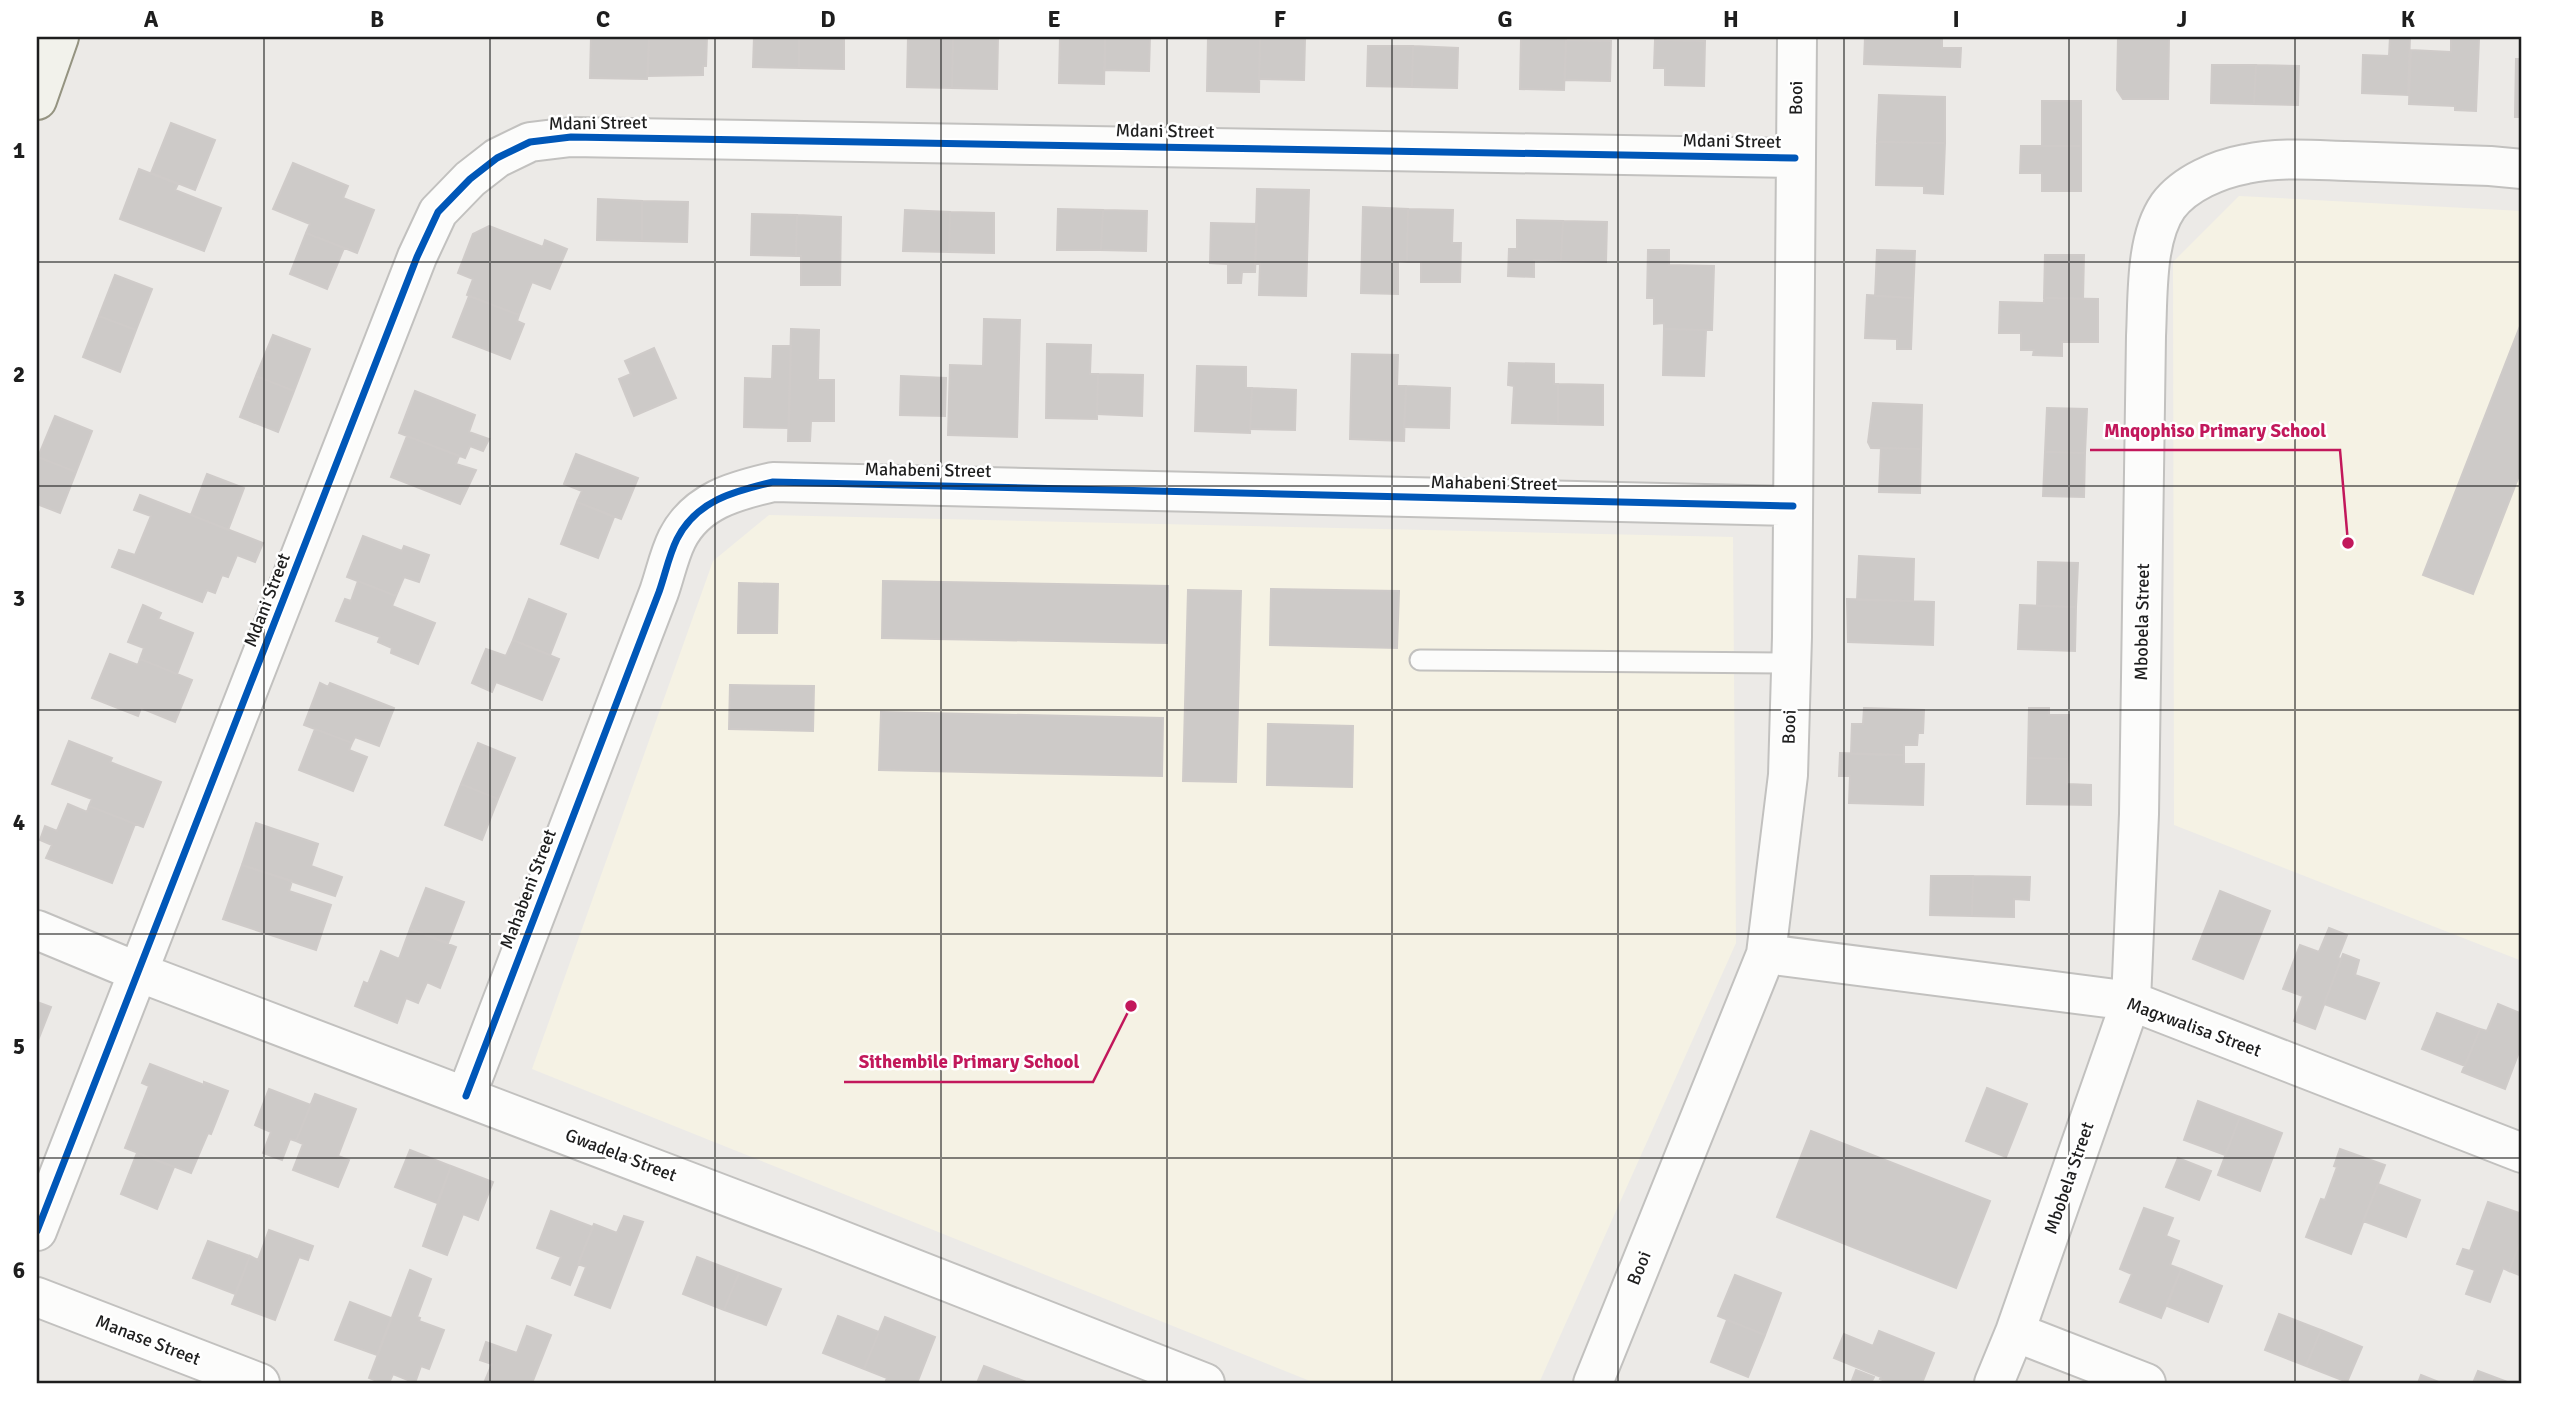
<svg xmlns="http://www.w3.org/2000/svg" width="2559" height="1420" viewBox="0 0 2559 1420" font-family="Signika,sans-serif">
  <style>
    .education { fill: #f5f2e4 }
    .building { fill: #cdcac8; stroke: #cfcbc9; stroke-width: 2 }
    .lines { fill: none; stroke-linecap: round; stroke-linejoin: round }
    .lane-casing { stroke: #c2c1bf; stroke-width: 23 }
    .street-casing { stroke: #c2c1bf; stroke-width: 42 }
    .secondary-casing { stroke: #959481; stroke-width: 42 }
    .lane { stroke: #fcfcfb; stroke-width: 19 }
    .street { stroke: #fcfcfb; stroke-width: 38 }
    .secondary { stroke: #f2f2eb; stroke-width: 38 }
    .cycleway-casing { stroke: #fff; stroke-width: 11 }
    .cycleway { stroke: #0057b8; stroke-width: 7 }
    .grid { fill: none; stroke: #1e1e1e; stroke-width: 2; stroke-opacity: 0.55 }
    .labels { text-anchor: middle; stroke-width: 5; stroke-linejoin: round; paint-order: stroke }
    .street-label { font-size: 18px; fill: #1e1e1e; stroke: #fff }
    .leader { fill: none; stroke: #c2185b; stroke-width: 2.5 }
    .callout-dot { fill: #c2185b; stroke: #fff; stroke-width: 2.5 }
    .callout-label { font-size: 19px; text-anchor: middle; font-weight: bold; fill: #c2185b; stroke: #fff; stroke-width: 5; stroke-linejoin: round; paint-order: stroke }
    .neatline { fill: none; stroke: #1e1e1e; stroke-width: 2.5 }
    .grid-label { font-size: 23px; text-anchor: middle; font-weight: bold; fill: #1e1e1e }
  </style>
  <rect width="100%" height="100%" fill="#eceae7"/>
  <path class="education" d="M2239 196 2522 211V961L2174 825 2173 262Z
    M769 515 1733 537 1736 943 1539 1383H1315L532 1069 713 561Z"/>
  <path class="building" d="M591 37H649L647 79 590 78Z
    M649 37H707L706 66H703V75L648 76Z
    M754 37H799V68L753 67Z
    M799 37H844V69L799 68Z
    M908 37 953 38 952 88 907 87Z
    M961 37H998L997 89 952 88 953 38Z
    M1060 37H1105L1104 84 1059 83Z
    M1105 37H1150L1149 71 1105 70Z
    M1208 37 1260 38 1259 92 1207 91Z
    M1527 37H1566L1564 90 1520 89 1521 39Z
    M1865 37H1942V48H1961L1960 67 1864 64Z
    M2118 37H2169L2168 99H2123L2117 90Z
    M2390 37H2410L2408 95 2362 93 2363 55 2389 56Z
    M2451 37 2479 39 2476 111 2455 110V106L2409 104 2411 50 2451 52Z
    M1260 38 1305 39 1304 80 1259 79Z
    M1566 40 1611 41 1610 81 1565 80Z
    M1655 40 1705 41 1704 86 1665 85V68H1654Z
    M1368 46H1413L1412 87 1367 86Z
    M1413 46 1458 48 1457 88 1412 87Z
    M2516 59H2522V117H2515Z
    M2212 65H2256L2254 104 2211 103Z
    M2256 65 2299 66 2298 105 2254 104Z
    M1879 95 1945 97V143L1877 142Z
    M2042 101H2081V146H2042Z
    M171 123 215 140 195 190 151 173Z
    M1877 142 1945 143 1943 194 1924 193V186L1876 185Z
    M2021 146H2081V191H2042V173H2020Z
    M293 163 348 186 343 198 374 210 357 253 306 233 310 224 273 209Z
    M139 169 178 184 175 190 221 208 204 251 120 219Z
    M1257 189 1309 190 1306 296 1259 295 1260 264H1255Z
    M598 199 642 201V241L597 240Z
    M642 201 688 202 687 242 642 241Z
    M1363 207 1408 209 1407 262 1398 261V294L1361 293Z
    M1058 209 1103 210 1101 250H1057Z
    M1408 209 1453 210 1452 243H1461L1460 282H1421V262H1407Z
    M905 210 950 212 949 252 903 251Z
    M1103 210 1147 211 1146 251 1101 250Z
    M950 212 994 213V253L949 252Z
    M752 214 797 215 796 256 751 255Z
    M797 215 841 217 840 285H801V256H796Z
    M1517 220 1563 221 1561 261 1534 260V277L1508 276 1509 249H1517Z
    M1563 221 1607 222 1606 262 1561 261Z
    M1211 223 1257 224 1255 272H1242L1241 283H1228V264L1210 263Z
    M489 226 543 247 545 240 567 249 550 289 532 282 519 315 467 295 473 279 458 273 473 234Z
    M306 233 344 248 327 289 290 274Z
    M1648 250H1669V265L1714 266 1712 330 1664 329V323L1654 324V298H1647Z
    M1877 250 1915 251 1913 298 1875 296Z
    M2045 255H2084L2083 299 2044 298Z
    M115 275 152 289 136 330 99 316Z
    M1867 295 1913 298 1911 349H1897V339L1865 338Z
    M469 296 519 315 517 321 524 324 510 359 453 337Z
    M2044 298 2098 299V342H2062V356L2033 355 2034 350H2021V333H1999L2000 302 2044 303Z
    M99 316 136 330 120 372 83 357Z
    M984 319 1020 320 1017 437 948 435 950 365 983 366Z
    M2522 321V468L2473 594 2423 575Z
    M791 329 819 330 818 380H834V421H811L810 441H788Z
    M1664 329 1706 330 1704 376 1663 375Z
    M273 335 310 349 294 391 256 376Z
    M1047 344 1091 345 1090 374H1098L1097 419 1046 418Z
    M773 346H791L789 428 744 427 745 378 772 379Z
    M654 348 676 398 634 416 619 379 631 374 625 361Z
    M1352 354 1398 355 1397 386H1406L1404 441 1350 439Z
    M1509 363 1554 364V384H1558V424L1512 423 1514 386 1508 385Z
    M1197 366 1246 367V388H1252L1250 433 1195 431Z
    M1098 374 1143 375 1142 416 1097 414Z
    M256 376 294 391 278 432 240 417Z
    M901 376 946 378 945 416 900 415Z
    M1558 384 1603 385V425L1558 424Z
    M1406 386 1450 388 1449 428 1404 427Z
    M1252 388 1296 390 1295 430 1250 429Z
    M415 391 475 415 469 432 489 439 483 451 470 446 465 458 399 433Z
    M1873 403 1922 405 1921 449 1871 448 1868 442Z
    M2047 408 2087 409 2085 453 2045 452Z
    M55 416 92 431 76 472 38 457Z
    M407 436 459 456 456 464 476 470 460 504 391 477Z
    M1881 448 1921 449 1920 493 1879 492Z
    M2045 452 2085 453 2084 497 2043 496Z
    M576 454 638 478 621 519 577 502 582 491 564 484Z
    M38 457 76 472 60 513 37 504Z
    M207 474 244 488 228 530 191 515Z
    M140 495 263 543 255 562 237 555 228 577 222 575 215 593 207 590 202 602 112 567 119 550 135 555 151 516 134 510Z
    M577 502 614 517 598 558 561 544Z
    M363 536 402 551 404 546 429 555 419 582 404 577 396 596 347 577Z
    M1859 556 1914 559 1913 601 1857 600Z
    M2038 562 2078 563 2076 607 2037 606Z
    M358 581 396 596 392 606 435 623 418 664 391 653 392 648 378 642 380 637 336 621 345 599 351 601Z
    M883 581 1168 586 1167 643 882 638Z
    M739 583 778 584 777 633H738Z
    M1271 589 1399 591 1397 648 1270 645Z
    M1188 590 1241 591 1236 782 1183 781Z
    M529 599 566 614 550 655 513 640Z
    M1847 599 1934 602 1933 645 1848 642Z
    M143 605 161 613 158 619 193 633 177 674 140 659 144 648 128 642Z
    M2020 605 2076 607 2075 651 2018 649Z
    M513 640 559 659 542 700 496 682 492 692 472 683 486 649 506 656Z
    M110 654 138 665 140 659 192 680 175 722 141 708 138 716 92 698Z
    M320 683 328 687 330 683 394 708 379 746 355 737 352 743 304 725Z
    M730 685 814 686 813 731 729 729Z
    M1864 708 1924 710 1923 733H1918L1917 745H1904V755L1851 754 1852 724H1863Z
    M2029 708H2049V715H2069L2068 759 2028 758Z
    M881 712 1163 718 1162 776 879 770Z
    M1268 724 1353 726 1352 787 1267 785Z
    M315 729 352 743 349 750 367 757 353 791 299 770Z
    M69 741 112 758 110 762 161 782 143 827 89 806 92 799 52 784Z
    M478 743 515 758 498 799 461 784Z
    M1840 753 1904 755V764H1924L1923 805 1849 803 1850 776H1839Z
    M2028 758 2068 759 2067 784 2091 785V805L2027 804Z
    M461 784 498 799 482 840 445 825Z
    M68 804 87 812 89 806 135 824 112 883 46 858 52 845 40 840 45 826 57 831Z
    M256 823 318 844 311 866 342 877 335 896 242 865Z
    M242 865 292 881 289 891 331 905 316 950 223 919Z
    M1931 876H1973L1972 916 1930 915Z
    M1973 876 2030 877 2029 900 2014 899V917L1972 916Z
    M426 888 464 902 448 943 410 929Z
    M2220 891 2270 911 2243 979 2193 959Z
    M2329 928 2347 935 2338 958 2341 959 2315 1029 2294 1021 2303 996 2283 989 2300 945 2319 952Z
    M410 929 456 947 440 988 427 982 418 1003 406 998 397 1023 355 1006 364 982 368 984 381 951 399 959Z
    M2343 954 2359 960 2355 975 2379 983 2365 1019 2324 1004Z
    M37 1002 51 1007 37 1043Z
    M2498 1004 2522 1014V1044L2505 1089 2462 1072 2480 1029 2487 1031Z
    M2437 1013 2480 1029 2465 1066 2422 1049Z
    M150 1064 204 1085V1082L228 1091 211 1134 208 1133 191 1173 125 1148 149 1086 142 1083Z
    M1987 1088 2027 1104 2006 1157 1966 1141Z
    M269 1089 311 1105 296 1141 290 1139 282 1160 263 1153 271 1132 255 1125Z
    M315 1094 356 1109 338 1156 349 1160 338 1187 293 1170 303 1144 296 1141Z
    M2198 1101 2240 1117 2225 1155 2184 1140Z
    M2240 1117 2282 1133 2260 1191 2218 1175Z
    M1811 1131 1990 1201 1956 1288 1777 1217Z
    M2340 1149 2385 1165 2351 1254 2306 1237 2321 1199 2325 1200 2337 1167 2334 1166Z
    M410 1150 451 1166 437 1203 395 1187Z
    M137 1153 174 1167 157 1209 121 1194Z
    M2178 1158 2211 1171 2199 1200 2166 1187Z
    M451 1166 493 1182 478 1220 463 1214 447 1255 423 1246Z
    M2378 1184 2420 1200 2406 1237 2363 1221Z
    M2488 1202 2522 1214V1237L2509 1271 2503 1268 2490 1302 2466 1294 2475 1270 2457 1264 2463 1249 2470 1251Z
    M2144 1208 2173 1218 2166 1236 2179 1241 2170 1265 2181 1269 2161 1318 2120 1302 2132 1274 2120 1269Z
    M551 1211 593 1227 570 1285 552 1278 561 1257 537 1248Z
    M624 1216 643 1222 610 1308 575 1295 586 1267 578 1264 594 1224 617 1233Z
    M269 1230 313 1246 308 1260 299 1257 275 1320 232 1304 250 1256 258 1260Z
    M2522 1237V1276L2509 1271Z
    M208 1241 250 1256 235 1294 193 1278Z
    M697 1257 739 1273 724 1310 683 1294Z
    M2181 1269 2222 1286 2208 1322 2167 1306Z
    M410 1270 431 1279 417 1317 420 1318 419 1321 444 1330 429 1369 421 1366 415 1383 393 1374 389 1383H382L369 1378Z
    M739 1273 781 1289 766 1325 724 1310Z
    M1735 1275 1781 1293 1765 1335 1718 1316Z
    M350 1302 391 1318 377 1355 335 1340Z
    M2279 1314 2321 1330 2306 1366 2265 1350Z
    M838 1316 879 1332 864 1369 823 1353Z
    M885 1317 935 1337 917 1383H885L887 1378 864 1369Z
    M1727 1320 1765 1335 1748 1377 1711 1362Z
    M527 1326 551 1335 532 1383H484L492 1364 480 1360 486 1342 517 1353Z
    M2321 1330 2362 1347 2347 1382 2306 1366Z
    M1879 1331 1934 1353 1922 1383H1890L1880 1379 1881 1377 1834 1358 1844 1334 1873 1346Z
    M984 1366 1026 1382 1025 1383H977Z
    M1856 1370 1874 1377 1871 1383H1851Z
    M2478 1371 2510 1383H2473Z
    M2421 1375 2441 1383H2418Z"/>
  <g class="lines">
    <g class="lane-casing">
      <path id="lane" d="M1420 660 1791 663"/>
    </g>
    <g class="street-casing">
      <path id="street" d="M37 930 138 972 818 1231 1205 1383
        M1766 954 2131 1001 2522 1153
        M466 1096 659 592C665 575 669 555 677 539 696 501 734 491 773 482L1793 506
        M37 1231 417 257 438 212 470 179 497 158 530 142 571 137 1795 158
        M37 1297 260 1383
        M2015 1332 2146 1383
        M1593 1383 1766 954 1788 775 1792 637 1797 37
        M1994 1383 2015 1332 2131 1001 2139 814 2146 336C2148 297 2145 239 2168 206 2185 183 2219 169 2246 164 2279 157 2313 160 2347 161 2394 163 2442 164 2490 166L2522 169"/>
    </g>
    <g class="secondary-casing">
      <path id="secondary" d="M37 100 59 37"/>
    </g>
    <use href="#lane" class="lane"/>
    <use href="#street" class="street"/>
    <use href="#secondary" class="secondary"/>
    <g class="cycleway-casing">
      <path id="cycleway" d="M466 1096 659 592C665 575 669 555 677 539 696 501 734 491 773 482L1793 506
        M37 1231 417 257 438 212 470 179 497 158 530 142 571 137 1795 158"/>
    </g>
    <use href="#cycleway" class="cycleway"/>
  </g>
  <path class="grid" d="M264 37V1383M490 37V1383M715 37V1383M941 37V1383M1167 37V1383M1392 37V1383M1618 37V1383M1844 37V1383M2069 37V1383M2295 37V1383M37 262H2522M37 486H2522M37 710H2522M37 934H2522M37 1158H2522"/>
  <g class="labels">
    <g class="street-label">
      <text transform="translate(1796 98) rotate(-89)" y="6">Booi</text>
      <text transform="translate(598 123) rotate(-1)" y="6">Mdani Street</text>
      <text transform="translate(1165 131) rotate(1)" y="6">Mdani Street</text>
      <text transform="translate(1732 141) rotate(1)" y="6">Mdani Street</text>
      <text transform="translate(928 470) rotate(1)" y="6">Mahabeni Street</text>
      <text transform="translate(1494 483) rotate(1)" y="6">Mahabeni Street</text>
      <text transform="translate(267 600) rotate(-69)" y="6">Mdani Street</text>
      <text transform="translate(2142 622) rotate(-89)" y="6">Mbobela Street</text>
      <text transform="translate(1789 727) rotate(-88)" y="6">Booi</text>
      <text transform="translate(528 889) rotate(-69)" y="6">Mahabeni Street</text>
      <text transform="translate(2194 1027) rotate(20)" y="6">Magxwalisa Street</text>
      <text transform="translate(621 1155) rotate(21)" y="6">Gwadela Street</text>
      <text transform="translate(2069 1178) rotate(-71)" y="6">Mbobela Street</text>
      <text transform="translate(1639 1268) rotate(-68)" y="6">Booi</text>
      <text transform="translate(148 1340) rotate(21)" y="6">Manase Street</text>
    </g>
  </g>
  <path class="leader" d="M2348 543L2340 450H2090M1131 1006L1093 1082H844"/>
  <g class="callout-dot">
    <circle cx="2348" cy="543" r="7"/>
    <circle cx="1131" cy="1006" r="7"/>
  </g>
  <g class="callout-label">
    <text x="2215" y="437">Mnqophiso Primary School</text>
    <text x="969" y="1068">Sithembile Primary School</text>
  </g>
  <rect width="2559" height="1420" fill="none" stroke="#ffffff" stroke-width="77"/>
  <rect x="38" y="38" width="2482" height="1344" class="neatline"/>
  <g class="grid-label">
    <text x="151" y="27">A</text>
    <text x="377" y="27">B</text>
    <text x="603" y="27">C</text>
    <text x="828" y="27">D</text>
    <text x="1054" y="27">E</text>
    <text x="1280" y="27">F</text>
    <text x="1505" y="27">G</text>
    <text x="1731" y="27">H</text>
    <text x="1956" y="27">I</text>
    <text x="2182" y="27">J</text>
    <text x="2408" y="27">K</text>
    <text x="19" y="158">1</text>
    <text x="19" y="382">2</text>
    <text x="19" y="606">3</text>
    <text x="19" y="830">4</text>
    <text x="19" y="1054">5</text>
    <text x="19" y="1278">6</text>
  </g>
</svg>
